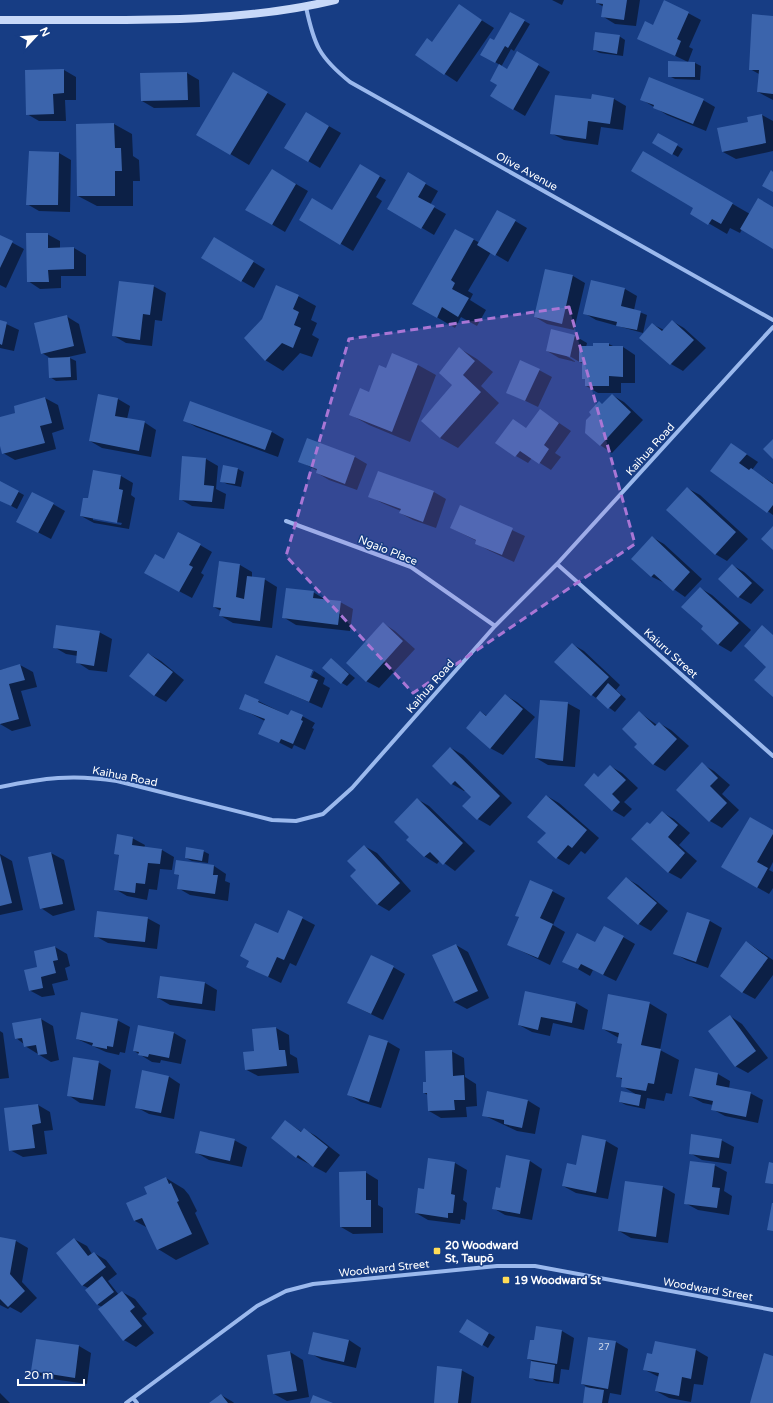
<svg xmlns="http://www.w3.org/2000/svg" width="773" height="1403" viewBox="0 0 773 1403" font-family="'Varela Round',sans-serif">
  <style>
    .shadow { fill: #0007; fill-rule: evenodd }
    .building { fill: #3b64ac }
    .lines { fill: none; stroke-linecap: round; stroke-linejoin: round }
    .street { stroke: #9bb9ed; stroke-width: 4 }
    .secondary { stroke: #c8d9f9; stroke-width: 8 }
    .marked { fill: #a976d5; fill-opacity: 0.2; stroke: #a976d5; stroke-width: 3; stroke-dasharray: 8 5; stroke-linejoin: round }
    .poi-dot { fill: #ffdc57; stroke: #173d84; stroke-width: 1.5 }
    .labels { text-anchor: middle; stroke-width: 3; stroke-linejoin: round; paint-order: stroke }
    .number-label { font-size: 9px; fill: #ced8ea }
    .street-label { font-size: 11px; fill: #fff; stroke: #173d84 }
    .poi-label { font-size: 11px; font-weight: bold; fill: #fff; stroke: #173d84; text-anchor: start }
  </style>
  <rect width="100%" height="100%" fill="#173d84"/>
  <path class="shadow" d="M552 0H564L562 5Z
    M597 0H640L636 26 615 24 602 16 604 7 597 3Z
    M459 6 494 28 457 82 416 55 433 43Z
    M510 13 530 24 514 51 511 49 501 67 507 70 517 53 550 72 525 116 491 96 498 84 500 65 482 54 494 41Z
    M688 13 701 20 689 47 693 49 688 62 638 38 653 26Z
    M773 17V100L758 92 759 74 750 69Z
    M619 36 625 40 623 56 600 53 594 50Z
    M695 63 701 66 700 80 675 79 669 76Z
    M64 70 76 77V100H65L66 121H39L27 114Z
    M187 73 199 80 200 107 154 108 142 101Z
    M234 73 286 104 249 165 198 135Z
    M614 99 626 106 623 130 601 127 598 145 564 140 551 133 592 101Z
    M641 99 703 100 715 107 706 131 667 115Z
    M306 113 341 133 320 168 286 148Z
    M762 115 773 121V151L736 159 723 152 749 122Z
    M114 124 132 134 133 156 139 160 140 181H133V206H97L78 196 77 125Z
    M658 134 683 149 678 157 653 143Z
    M643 152 750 214 773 208V248L742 229 740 233 730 228 727 234 691 213 695 207Z
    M59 153 71 160 70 212 39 211 27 204Z
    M360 165 386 180 376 197 382 201 353 251 301 220 333 212Z
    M272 170 308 191 285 232 247 210Z
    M408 174 438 191 430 205 446 214 434 235 388 208Z
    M498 211 527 228 508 262 491 252 468 291 473 294 470 300 486 310 477 326 461 317 455 328 413 303 456 230 480 243Z
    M47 234 60 241V248H74L86 255V276H61V288L40 289 28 281Z
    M0 236 24 249 6 288 0 285Z
    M214 238 265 269 254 288 202 258Z
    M546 270 573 276 585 283 574 330 547 324 535 317Z
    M153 286 166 293 162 321 155 320 152 346 126 343 114 336Z
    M625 289 637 296 634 310 647 315 643 333 596 320 584 313Z
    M298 296 316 306 311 320 317 323 312 335 319 339 312 357 300 353 283 371 265 360Z
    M66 316 79 324 86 353 68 357 76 361 77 380 56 381 50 377 52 359 42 353Z
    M0 321 19 330 14 351 0 348Z
    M672 321 684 328 706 348 683 371 671 364 652 324 664 330Z
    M575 336 587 343 586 347 609 344 615 347H623L635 355V383H621V393H598L586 386V380L583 378V364L566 354 565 355 576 362 559 358 547 351Z
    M459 348 477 359 493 372 481 386 499 403 458 448 440 438 454 385Z
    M392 355 418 365 436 375 410 442 369 425 351 415 370 393 387 369Z
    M539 370 552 377 538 407 507 392Z
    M612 395 624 402 643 420 612 453 600 445 593 415Z
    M45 398 58 405 64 429 52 433 56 449 15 460 3 453 0 442V418L16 413Z
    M118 399 130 406 127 419 144 422 156 430 151 457 102 448 90 441Z
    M540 410 571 431 555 453 561 457 551 470 532 458 528 463 516 456 527 429Z
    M184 420 272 432 284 439 278 457 196 427Z
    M731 444 758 462 752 470 773 483V515L712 471Z
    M355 457 367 464 357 490 329 480 317 473 318 471 299 461Z
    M206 459 218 466 216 489 226 494 224 509 192 506 180 499Z
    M224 466 238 469 244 472 241 487 227 484 221 481Z
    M94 471 121 476 133 483 131 495 135 498 129 529 94 523 81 516 89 500ZM93 518 122 523 121 525 93 520Z
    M378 472 434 492 446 499 436 528 413 520 400 513 401 511 382 503 369 496Z
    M0 482 24 495 17 509 0 500Z
    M687 488 700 495 748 539 727 561 715 554Z
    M53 504 65 511 51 539 18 522Z
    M460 506 525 536 514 562 488 550 476 543 477 541 451 528Z
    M652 537 664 544 702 579 685 597 665 583 652 577 632 559Z
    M200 545 212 552 201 573 204 575 192 598 158 580 164 560Z
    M219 563 240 565 252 572V578L264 579 277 587 272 628 233 623 221 616V611L214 607Z
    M732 565 744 572 764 590 751 604 739 597Z
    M700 588 712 595 751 630 731 652 719 645 702 629 704 626Z
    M313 592 326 600 340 602 353 609 350 631 296 625 283 617Z
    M383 623 395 631 415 649 379 688 366 681Z
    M99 632 112 639 107 672 89 670 77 662 78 656 66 654 54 647Z
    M572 644 584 651 620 685 616 690 626 699 615 712 592 695 556 662Z
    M149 654 161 661 184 680 166 702 154 695Z
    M276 656 313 671 307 681 309 682 314 671 325 678 323 684 330 688 322 708 266 683Z
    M331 659 355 678 347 686 342 683Z
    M20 665 33 672 37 687 21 691 31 726 12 731 0 724V670Z
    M505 695 517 702 535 717 503 755 490 748 481 712 487 716Z
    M258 701 289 716H302L315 723 312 728 314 729 305 750 294 745 292 749 260 733 265 721 240 708Z
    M567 703 580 710 575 767 548 765 536 758Z
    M639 712 657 725 659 723 671 730 689 746 665 771 653 764 639 744Z
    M451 748 463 755 512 803 490 826 478 819 473 797 466 790 464 791 452 784 433 766Z
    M702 764 714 771 730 785 722 794 739 810 722 828 710 821 677 790Z
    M610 766 622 773 638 788 624 802 632 809 624 817 612 810 594 775 599 778Z
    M547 796 559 803 599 838 585 854 581 851 569 865 557 858 547 833Z
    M417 799 429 806 475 851 455 871 440 860 437 864 424 856 411 837Z
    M662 812 674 819 690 833 679 845 697 861 681 879 668 872 650 825Z
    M773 831V862L769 870 773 872V888L769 894 722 867Z
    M132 838 145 845 144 848 162 850 174 857 172 870 160 869 157 890 149 889 147 900 127 896 115 889 120 856 115 853Z
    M364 846 377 853 411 891 389 911 377 904 358 870Z
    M203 851 209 854 208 863 192 861 186 858Z
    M51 853 64 860 75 910 53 916 41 908Z
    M0 854 12 861 23 910 0 915Z
    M214 866 226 874 225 881 230 883 228 901 190 895 178 888 180 876 175 873Z
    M626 878 638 885 668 911 651 931 639 924Z
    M552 891 565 898 553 925 565 932 550 965 509 945 520 918 516 915Z
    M288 911 315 925 296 966 290 963 281 983 248 967 278 935Z
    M688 913 710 921 722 928 708 968 686 960 674 953Z
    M147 918 160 925 157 949 108 943 95 936Z
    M623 937 635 944 616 981 593 970 590 976 564 961 596 944Z
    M747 942 773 960V975L755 999 742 992Z
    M456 945 468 952 489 998 467 1009 454 1002Z
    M55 947 67 954 70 966 65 968 68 980 52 984 55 995 42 997 29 990 39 968Z
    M393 967 405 974 383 1020 348 1003Z
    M161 977 205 983 217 990 215 1011 170 1005 158 998Z
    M576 1003 588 1010 584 1030 553 1023 550 1036 532 1032 519 1025Z
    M649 1003 667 1014 660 1050 679 1060 672 1094 666 1093 664 1101 647 1098 645 1109 626 1105 620 1102 637 1095 622 1086 623 1080 617 1076 623 1045 618 1042 619 1038 603 1029Z
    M730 1016 742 1024 768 1058 748 1073 735 1066Z
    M41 1019 53 1026 59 1060 51 1062 25 1046 24 1044 16 1038Z
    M117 1020 130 1027 125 1053 120 1052 119 1055 106 1052 77 1039Z
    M276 1028 289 1035 290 1054 297 1058 299 1073 258 1076 245 1069 255 1052 254 1030Z
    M0 1031 3 1033 9 1078 0 1079Z
    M174 1033 186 1040 181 1064 161 1060 160 1063 152 1062 134 1051Z
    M369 1036 388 1042 400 1049 381 1108 361 1102 349 1095Z
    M451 1051 464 1058 465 1077 476 1084 477 1106 466 1107 467 1117 441 1118 429 1111 428 1095 424 1093 427 1082Z
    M98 1062 111 1070 105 1106 80 1103 68 1095Z
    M718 1074 730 1081 729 1089 750 1093 763 1100 758 1123 725 1116 712 1109 713 1105 703 1103 690 1096Z
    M168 1076 180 1084 174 1119 149 1114 136 1107Z
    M527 1100 540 1108 535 1134 517 1131 483 1115Z
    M38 1105 50 1112 53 1130 44 1131 47 1154 23 1157 10 1150Z
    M285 1121 302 1132 304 1129 316 1136 340 1155 326 1173 296 1157Z
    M583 1136 606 1141 618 1148 608 1199 576 1193 563 1186 577 1166Z
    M234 1140 247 1147 242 1167 209 1160 197 1153Z
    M721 1140 734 1147 731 1164 702 1160 690 1153Z
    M507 1157 530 1161 542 1169 532 1220 505 1215 493 1208 500 1189Z
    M429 1159 455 1163 467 1170 463 1200 467 1203 465 1220 461 1219 460 1224 428 1220 416 1213 425 1190Z
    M714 1165 727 1172 724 1191 732 1196 729 1215 698 1210 685 1203Z
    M365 1172 378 1180V1205L383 1208V1233L353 1234 341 1227Z
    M166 1178 184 1189 189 1195 197 1211 195 1213 209 1244 176 1260 158 1249 148 1228 135 1221 128 1204 148 1195Z
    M626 1182 663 1187 675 1194 668 1243 631 1238 619 1231Z
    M0 1238 16 1241 28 1248 22 1282 37 1298 21 1313 10 1307 8 1309 0 1305Z
    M74 1239 87 1246 92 1254 94 1253 106 1260 117 1274 108 1281 119 1295 122 1292 135 1299 147 1314 142 1318 154 1333 136 1347 124 1340 100 1309 102 1307 98 1305 86 1290 88 1288 82 1285Z
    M467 1320 495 1337 488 1348 460 1331Z
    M562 1331 574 1338 569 1370 561 1369 559 1384 536 1381 530 1377 532 1361 528 1359 535 1341Z
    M349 1340 361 1348 356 1368 322 1360 310 1353Z
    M616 1342 628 1349 621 1395 610 1393 608 1403H584L591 1389 582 1384Z
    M655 1343 696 1350 708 1357 703 1385 694 1384 691 1402 669 1398 656 1391 659 1377 645 1370 653 1355Z
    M79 1346 91 1353 87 1384 45 1378 32 1371Z
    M290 1352 303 1360 309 1397 287 1401 274 1394Z
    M461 1370 474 1377 471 1403H435Z
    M0 1393 10 1403H0Z
    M221 1395 233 1402 234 1403H211Z"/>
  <path class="building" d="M596 0H627L624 20 601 17 603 4 596 3Z
    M664 0 689 12 677 39 681 41 675 56 637 39 645 21 653 25Z
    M459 4 482 20 444 75 415 55 427 38 432 42Z
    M510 12 525 20 508 48 505 46 495 63 480 55 490 38 494 40Z
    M752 14 773 16V94L757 92 759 70H749Z
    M595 32 620 35 617 54 593 50Z
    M517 51 539 64 513 110 490 96 497 85 490 81 499 64 507 69Z
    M668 61 695 62V77H668Z
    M64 69V93L53 94 54 114 26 115 25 70Z
    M187 72 188 100 141 101 140 73Z
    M233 72 268 92 230 155 196 135Z
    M649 77 704 99 693 124 653 108 654 105 640 100Z
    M592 94 614 98 610 124 588 121 586 139 550 134 555 95 591 99Z
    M306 112 329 126 308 162 284 148Z
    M762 114 766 143 722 152 717 128 748 122 747 117Z
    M114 123 115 148H121L122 171H115V196H77L76 124Z
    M658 133 678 144 672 155 652 143Z
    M29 151 59 152 58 205H26Z
    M643 151 733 203 721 224 712 219 708 225 690 214 693 208 631 171Z
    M360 164 380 176 340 245 299 220 312 198 332 210Z
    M272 169 296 184 272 225 245 210Z
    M771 170 773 172V192L762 186Z
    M408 172 426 183 418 197 435 206 421 229 387 209Z
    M758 198 773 207V249L740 229Z
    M497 210 516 220 495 256 477 245Z
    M455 229 474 239 451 280 455 283 452 289 469 298 458 317 442 307 437 318 412 304Z
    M26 233H48V248L74 247V269L48 270 49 282H27Z
    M0 235 13 241 0 268Z
    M214 237 254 261 241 282 201 258Z
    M545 269 573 275 562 324 534 317Z
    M591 280 625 288 621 306 641 311 637 330 616 326 617 322 583 314Z
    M119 281 154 285 150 315 143 314 140 340 112 336Z
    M276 285 299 295 293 309 299 312 294 325 301 328 293 348 282 343 265 361 244 338 262 319Z
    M67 315 74 346 41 354 34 323Z
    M0 320 7 322 2 345 0 344Z
    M672 320 694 340 670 365 639 338 652 323 662 331Z
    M551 329 575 335 570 357 546 351Z
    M593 343H609V346H623V377L609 376V386H585V379H582V362H579V346H593Z
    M459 347 475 361 463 375 481 392 440 438 421 421 452 385 439 373Z
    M392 353 418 364 392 432 349 415 360 388 369 392 379 365 386 368Z
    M70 357 71 377 49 378 48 358Z
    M520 360 540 369 525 401 506 393Z
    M98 394 118 398 115 416 145 421 139 451 89 441Z
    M612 394 631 412 600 446 585 433 586 420 591 415 589 412 599 401 602 404Z
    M45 397 52 423 40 426 45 443 2 454 0 446V417L15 413 14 406Z
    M190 401 272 431 265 450 183 421Z
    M540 409 559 423 544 445 549 449 539 464 520 451 515 457 495 443 513 419 526 428Z
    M307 438 355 456 345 484 316 473 317 469 298 462Z
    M773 439V459L763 449Z
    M731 443 747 454 739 463 749 470 751 468 773 484V505L767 513 710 471Z
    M182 456 206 458 204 485 214 486 212 502 179 500Z
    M223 465 238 468 235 484 220 482Z
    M93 470 121 475 119 489 123 490 117 523 80 516 83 498H88Z
    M378 471 434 491 423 522 399 513 401 509 368 497Z
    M0 481 19 491 11 506 0 501Z
    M687 487 736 532 715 555 666 510Z
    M32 492 54 503 38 533 16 522Z
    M460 505 513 528 502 555 475 544 476 540 450 528Z
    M773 526V550L761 539Z
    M178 532 201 544 189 565 193 567 179 592 144 573 155 554 164 559Z
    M652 536 690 572 673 591 654 574 651 577 631 559Z
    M219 561 240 564 236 597 244 599 247 576 265 578 260 621 219 616 221 608 213 607Z
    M732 564 752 583 738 598 718 579Z
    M700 587 739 623 718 645 701 629 703 626 681 607Z
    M286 588 314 591 313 598 341 601 338 625 282 618Z
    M383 622 403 641 366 682 346 663Z
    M56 625 100 631 94 666 76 663 77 651 53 648Z
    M762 625 773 635V697L754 680 766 667 744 646Z
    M572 643 609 677 591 696 554 662Z
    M148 653 173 672 154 696 129 676Z
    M276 655 313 670 310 677 318 680 309 702 264 683Z
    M331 658 349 674 341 684 322 668Z
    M20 664 25 680 9 684 19 719 0 724V670Z
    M608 683 621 695 608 709 596 698Z
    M245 694 259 700 258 702 288 715 291 710 303 715 301 720 303 721 293 744 281 739 279 743 258 734 265 719 239 709Z
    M505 694 523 709 490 749 466 728 480 711 486 716Z
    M540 700 568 702 563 761 535 758Z
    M639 711 655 726 659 722 677 739 653 765 634 747 637 744 622 729Z
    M450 747 500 796 477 820 462 806 471 797 455 781 451 785 432 766Z
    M702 762 718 778 710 786 727 803 709 822 676 790Z
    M610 765 626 780 612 794 620 802 612 811 584 785 594 773 598 777Z
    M546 795 587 830 572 848 568 845 556 859 537 842 546 833 527 817Z
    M417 798 463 843 443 865 430 852 424 857 406 840 409 837 394 822Z
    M662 811 678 825 668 837 685 853 668 873 631 839 647 822 650 824Z
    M750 817 773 830V834L757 862 768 868 757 888 721 867Z
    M117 834 133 837 132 845 162 849 160 864 148 863 145 884 136 883 135 893 114 890 119 855 114 854Z
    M364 845 400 883 377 905 350 876 356 870 347 861Z
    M186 847 204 850 202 861 185 858Z
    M51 852 63 904 40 909 28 857Z
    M0 855 12 903 0 906Z
    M176 860 214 865 213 875H218L215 894 177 889 179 875 174 874Z
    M626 877 657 903 638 925 607 898Z
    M530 880 553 890 540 918 553 924 538 958 507 945 519 917 515 916Z
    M288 910 303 917 284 960 277 957 268 977 246 967 249 961 240 956 255 923 278 933Z
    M97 911 148 917 145 942 94 937Z
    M687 912 710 920 696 962 673 954Z
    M604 926 624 936 603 975 581 964 578 969 562 962 577 933 595 942Z
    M746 941 768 958 742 993 720 976Z
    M456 944 478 991 454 1002 432 955Z
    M55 946 58 960 53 961 56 973 41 977 43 988 29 991 24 970 37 967 34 951Z
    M371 955 394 966 371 1014 347 1003Z
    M160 976 205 982 202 1004 157 998Z
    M525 991 576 1002 572 1023 541 1017 538 1030 518 1025Z
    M608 994 650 1002 641 1045 661 1049 654 1084 648 1083 646 1091 621 1087 622 1078 616 1077 622 1044 617 1043 619 1033 602 1029Z
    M81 1012 118 1019 113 1047 107 1046V1049L92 1046 93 1043 76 1039Z
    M730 1015 756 1051 735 1067 708 1031Z
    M41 1018 47 1054 38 1055 36 1045 24 1047 22 1038 15 1039 12 1023Z
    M138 1025 174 1032 169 1058 149 1054 148 1057 138 1055 139 1052 133 1051Z
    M276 1027 279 1050H285L287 1066 245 1070 243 1052 254 1051 252 1029Z
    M369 1035 388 1041 369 1102 347 1095Z
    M452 1050 453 1076 464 1075 465 1100H454L455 1110 428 1111 427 1093H423V1082H426L425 1051Z
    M73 1057 99 1061 93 1100 67 1096Z
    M695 1068 718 1073 716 1085 751 1092 746 1117 711 1110 713 1101 689 1096Z
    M142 1070 169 1076 161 1113 135 1108Z
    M487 1091 528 1100 522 1128 504 1124V1120L482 1116Z
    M621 1091 641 1095 639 1106 619 1102Z
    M38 1104 41 1123 32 1125 35 1148 9 1151 4 1108Z
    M285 1120 301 1132 304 1128 328 1147 313 1167 298 1155 296 1158 271 1138Z
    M200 1131 235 1139 230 1161 195 1153Z
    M691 1134 722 1139 719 1158 689 1154Z
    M582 1135 606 1140 596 1193 562 1186 567 1163 576 1165Z
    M506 1155 530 1160 520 1214 492 1209 496 1187 500 1188Z
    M428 1158 455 1162 451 1194 455 1195 453 1213H448V1218L415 1213 418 1188 424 1189Z
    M690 1161 715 1164 712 1187 720 1188 717 1208 684 1204Z
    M769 1162 773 1163V1184L765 1183Z
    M366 1171V1200H371V1227H340L339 1172Z
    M166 1177 169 1184 171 1183 179 1201 177 1202 192 1234 157 1250 142 1218 134 1221 126 1203 147 1194 144 1187Z
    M625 1181 663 1186 656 1237 618 1231Z
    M772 1203H773V1231L767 1230Z
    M0 1237 16 1240 10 1274 25 1291 8 1307 0 1299Z
    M74 1238 88 1256 94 1252 106 1267 82 1286 56 1253Z
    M102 1276 114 1292 97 1305 85 1290Z
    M122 1291 135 1307 130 1311 142 1326 123 1341 98 1309Z
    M467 1319 489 1333 482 1346 459 1332Z
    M536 1326 562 1330 557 1364 527 1359 530 1340H534Z
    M313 1332 349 1340 344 1362 308 1354Z
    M588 1337 616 1341 608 1389 581 1384Z
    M36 1339 79 1345 75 1378 31 1371Z
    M655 1341 696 1349 691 1379 682 1377 679 1396 655 1391 659 1373 643 1370 647 1353 652 1354Z
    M290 1351 297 1391 273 1394 267 1355Z
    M764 1353 773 1356V1403H750Z
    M531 1361 555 1365 553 1382 529 1378Z
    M437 1366 462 1369 458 1403H434Z
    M585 1387 604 1390 602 1403H583Z
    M221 1394 228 1403H209Z
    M313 1395 333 1403H310Z"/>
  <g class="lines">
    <path class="street" d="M306 7C314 45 319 57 350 82L773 320
      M286 521 411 567 495 626
      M557 564 773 756
      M0 787C44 778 72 774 117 781L272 820 296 821 323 814 352 788 495 626 557 564 773 327
      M133 1398 137 1403
      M126 1403 257 1306 286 1291 313 1284 497 1266H535L773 1310"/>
    <path class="secondary" d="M0 20C110 19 228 26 335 0"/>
  </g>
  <path class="marked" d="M569 307 635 544 413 693 286 556 349 339Z"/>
  <g class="poi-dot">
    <rect x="433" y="1247" width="8" height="8" rx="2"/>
    <rect x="502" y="1276" width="8" height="8" rx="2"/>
  </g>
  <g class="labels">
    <g class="number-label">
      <text x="604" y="1350">27</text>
    </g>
    <g class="street-label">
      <text transform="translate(527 171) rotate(29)" y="4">Olive Avenue</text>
      <text transform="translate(650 449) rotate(-48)" y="4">Kaihua Road</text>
      <text transform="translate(388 550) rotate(22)" y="4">Ngaio Place</text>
      <text transform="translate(671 653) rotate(42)" y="4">Kaiuru Street</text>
      <text transform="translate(430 686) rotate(-49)" y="4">Kaihua Road</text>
      <text transform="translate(125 776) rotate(11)" y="4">Kaihua Road</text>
      <text transform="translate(384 1268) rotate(-6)" y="4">Woodward Street</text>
      <text transform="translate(708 1289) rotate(10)" y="4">Woodward Street</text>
    </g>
    <g class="poi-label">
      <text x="445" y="1249">20 Woodward<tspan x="445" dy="13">St, Taupō</tspan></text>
      <text x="514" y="1284">19 Woodward St</text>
    </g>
  </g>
  <g transform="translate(36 36) rotate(64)" stroke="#173d84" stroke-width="3" paint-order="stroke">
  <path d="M0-3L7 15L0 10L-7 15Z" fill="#ffffff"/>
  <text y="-6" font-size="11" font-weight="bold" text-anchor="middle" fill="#ffffff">N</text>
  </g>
  <path d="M18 1379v6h66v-6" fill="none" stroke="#ffffff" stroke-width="2"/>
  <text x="24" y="1379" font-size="12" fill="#ffffff" stroke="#173d84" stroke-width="3" paint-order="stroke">20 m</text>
</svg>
